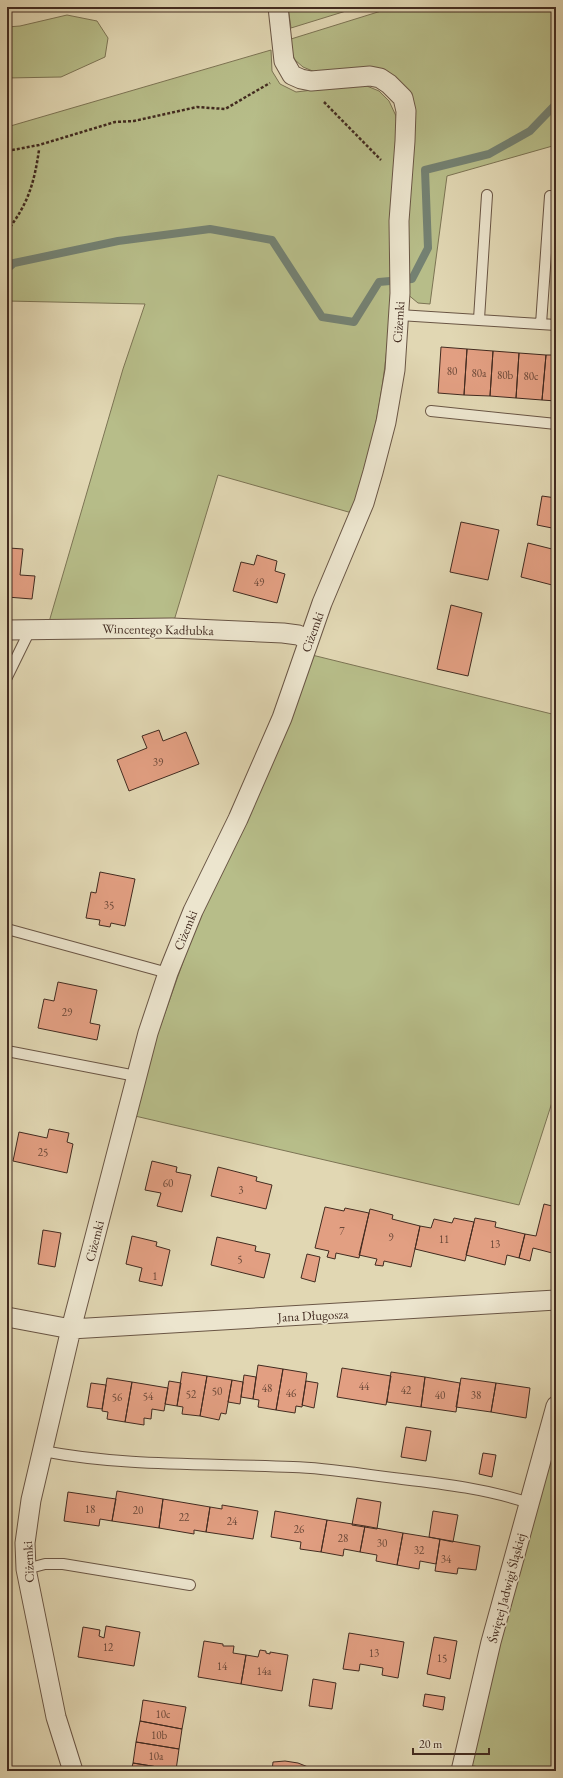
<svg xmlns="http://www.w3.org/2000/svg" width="563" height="1778" viewBox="0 0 563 1778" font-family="'EB Garamond',serif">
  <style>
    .green { fill: #b7bd89; stroke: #7c7454 }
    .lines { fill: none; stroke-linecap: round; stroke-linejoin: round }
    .stream { stroke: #748172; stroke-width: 8 }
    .building { fill: #e29f82; stroke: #422b20 }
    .service-casing { stroke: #6a5645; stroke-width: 12 }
    .minor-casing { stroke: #6a5645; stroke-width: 21 }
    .path { stroke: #422b20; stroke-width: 2.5; stroke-dasharray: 3 2; stroke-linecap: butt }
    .service { stroke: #ece5ce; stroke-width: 10 }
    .minor { stroke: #ece5ce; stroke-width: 19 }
    .labels { text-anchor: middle; stroke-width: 3.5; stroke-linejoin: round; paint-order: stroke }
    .number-label { font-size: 11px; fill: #6a4838 }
    .street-label { font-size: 13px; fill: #422b20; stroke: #ece5ce }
  </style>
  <rect width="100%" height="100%" fill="#e1d7b3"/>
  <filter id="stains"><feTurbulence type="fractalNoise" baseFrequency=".005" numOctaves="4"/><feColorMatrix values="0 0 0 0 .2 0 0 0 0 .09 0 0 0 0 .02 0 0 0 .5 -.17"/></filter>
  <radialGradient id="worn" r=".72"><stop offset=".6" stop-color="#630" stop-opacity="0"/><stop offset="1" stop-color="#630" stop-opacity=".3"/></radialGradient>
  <path class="green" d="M288 7H359L291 28Z
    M394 7H556V145L447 176 430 304 418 303 406 293 409 92 390 74 315 72 303 67 295 60 289 47 291 39Z
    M67 15 97 21 108 38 105 57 61 77 7 78V27L20 26Z
    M271 50 272 71 280 84 296 92 362 84 379 91 389 101 396 116 398 133C393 238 395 343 371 445 366 468 361 491 352 513L218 475 173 624 49 622 123 369 145 304 7 301V127Z
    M312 655 556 715V1090L519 1205 135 1116 153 1047 201 911Z
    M556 1435V1771H495L470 1765 498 1643Z"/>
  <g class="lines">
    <path class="stream" d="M7 269 14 263 118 241 210 229 272 240 322 317 354 322 379 282 412 279 428 248 425 170 489 154 530 131 556 104"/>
  </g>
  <path class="building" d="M441 347 467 349 464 395 438 393Z
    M467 349 493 351 490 396 464 395Z
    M493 351 519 353 516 398 490 396Z
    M519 353 546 355 542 400 516 398Z
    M546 355H556V401L542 400Z
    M542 496 556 498 552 528 537 525Z
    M461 522 499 530 488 580 450 572Z
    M528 543 556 550V586L521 577Z
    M7 544H9V548L23 549 20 575 35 576 32 599 7 597Z
    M257 555 277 561 275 571 285 574 277 603 233 591 241 562 254 565Z
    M451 605 482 613 468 676 437 669Z
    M159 730 163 741 186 732 199 764 129 791 117 760 147 748 142 736Z
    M100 872 135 879 125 926 111 923 110 927 99 925 100 920 86 918 91 892 96 893Z
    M58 982 97 990 90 1023 100 1025 97 1040 38 1028 44 999 54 1001Z
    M49 1129 69 1133 67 1142 73 1144 67 1173 13 1161 19 1132 47 1138Z
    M152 1161 177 1167 176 1172 191 1175 182 1212 157 1206 161 1193 145 1190Z
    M218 1167 257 1177 256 1181 272 1185 266 1209 211 1196Z
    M544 1204 556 1207V1254L533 1248 530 1261 519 1258 525 1234 536 1236Z
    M325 1207 344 1211 345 1208 369 1213 359 1258 336 1253 335 1259 327 1257 329 1251 315 1248Z
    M370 1209 393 1215 392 1219 420 1226 411 1267 384 1261 383 1266 375 1265 377 1259 359 1255Z
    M454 1218 474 1222 465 1261 415 1249 420 1226 431 1228 434 1219 452 1223Z
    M475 1218 496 1222 495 1227 525 1234 519 1258 507 1255 505 1265 466 1255Z
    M43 1230 61 1233 55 1267 38 1264Z
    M132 1236 157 1242 156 1246 170 1250 162 1286 139 1281 142 1268 126 1264Z
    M217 1237 256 1246 255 1251 270 1254 264 1278 211 1265Z
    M307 1254 320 1257 315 1282 301 1278Z
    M258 1365 283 1369 276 1410 258 1407 259 1400 253 1399Z
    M342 1368 391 1376 386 1405 337 1397Z
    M283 1369 307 1373 302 1407 296 1406 295 1413 276 1410Z
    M182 1372 207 1376 200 1416 182 1414 183 1407 177 1406Z
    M391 1372 425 1377 421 1407 387 1402Z
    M244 1375 256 1377 253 1399 241 1397Z
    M207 1376 232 1380 226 1414 221 1413 219 1420 200 1416Z
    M425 1377 460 1383 456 1412 421 1407Z
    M107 1378 132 1382 125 1422 107 1419 108 1412 102 1411Z
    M461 1378 496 1383 491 1412 456 1407Z
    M232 1380 243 1382 240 1404 228 1402Z
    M169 1381 181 1383 177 1406 165 1404Z
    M306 1381 318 1383 314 1408 302 1405Z
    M132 1382 168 1388 164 1411 152 1409 151 1419 144 1418V1425L125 1422Z
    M91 1383 106 1385 102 1409 87 1407Z
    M496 1383 530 1388 526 1418 491 1412Z
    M406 1427 431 1431 426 1461 401 1457Z
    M483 1453 496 1455 492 1477 479 1474Z
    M117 1491 163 1499 159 1528 112 1521Z
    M68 1492 116 1499 112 1521 100 1519 99 1526 64 1521Z
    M357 1498 381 1502 377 1529 352 1525Z
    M163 1499 210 1507 206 1532 194 1530V1534L159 1528Z
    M222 1505 258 1511 253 1539 206 1532 210 1507 222 1509Z
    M275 1511 327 1520 321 1552 300 1549 301 1542 271 1537Z
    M433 1511 458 1515 453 1542 429 1537Z
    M327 1520 365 1526 360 1552 344 1549 343 1556 321 1552Z
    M365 1526 403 1533 397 1565 376 1561 377 1555 360 1552Z
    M403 1533 440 1539 436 1564 420 1561 419 1569 397 1565Z
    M440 1539 480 1546 476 1570 458 1568 457 1574 435 1571Z
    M106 1626 140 1632 134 1666 78 1657 83 1627 100 1630 99 1636 104 1638Z
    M349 1633 404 1642 398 1678 382 1675 383 1668 360 1664 359 1671 343 1669Z
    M434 1637 457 1641 450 1679 427 1674Z
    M204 1641 223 1644V1646H234L233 1653 246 1655 241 1684 198 1677Z
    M260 1650 266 1651V1653L270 1654V1652L288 1655 282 1691 241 1684 246 1655 258 1657Z
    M313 1679 336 1683 332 1709 309 1706Z
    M425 1694 445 1697 443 1710 423 1706Z
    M143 1700 186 1707 182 1729 140 1721Z
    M140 1721 182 1729 179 1749 136 1742Z
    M136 1742 179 1749 176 1770 133 1763Z
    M285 1761 298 1763 313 1769V1771H272L273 1762Z
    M133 1763 176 1770V1771H131Z
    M339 1767 363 1770 338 1771Z"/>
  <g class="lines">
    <g class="service-casing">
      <path id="service" d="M399 315 556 325
        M479 319 487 195
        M541 324 550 196
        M431 411 556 424
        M7 677 31 628
        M7 929 168 973
        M7 1051 136 1076
        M43 1451C125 1467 210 1463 293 1467 329 1468 366 1475 402 1479 445 1484 487 1489 529 1503
        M26 1569 45 1564H63L190 1585"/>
    </g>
    <g class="minor-casing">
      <path id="minor" d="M7 630 172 628 283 633 298 635 309 640
        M7 1317 71 1329 556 1300
        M73 1771 56 1717 26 1569 25 1543 31 1500 71 1329 148 1033 168 973 193 911 238 819 282 718 322 603 364 503 373 472 386 422 395 370 400 293 399 221 405 141 406 111 403 98 389 84 380 78 370 76 311 81 301 79 292 75 284 61 278 7
        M461 1771 491 1642 556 1406"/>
    </g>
    <path class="path" d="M324 102 381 160
      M7 151 39 145 115 122 134 121 197 107 225 109 270 83
      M7 231C28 204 34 184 39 150"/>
    <use href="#service" class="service"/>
    <use href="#minor" class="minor"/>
  </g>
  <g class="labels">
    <g class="number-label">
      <text x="452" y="375">80</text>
      <text x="479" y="377">80a</text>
      <text x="505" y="379">80b</text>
      <text x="531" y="380">80c</text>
      <text x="259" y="586">49</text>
      <text x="158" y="766">39</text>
      <text x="109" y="909">35</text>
      <text x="67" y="1016">29</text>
      <text x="43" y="1156">25</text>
      <text x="168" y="1187">60</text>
      <text x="241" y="1194">3</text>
      <text x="342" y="1235">7</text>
      <text x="391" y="1241">9</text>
      <text x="444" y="1243">11</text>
      <text x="495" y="1248">13</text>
      <text x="240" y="1263">5</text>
      <text x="155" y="1280">1</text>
      <text x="364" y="1390">44</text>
      <text x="267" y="1392">48</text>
      <text x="406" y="1394">42</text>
      <text x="217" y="1395">50</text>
      <text x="291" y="1397">46</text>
      <text x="191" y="1398">52</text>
      <text x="440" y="1399">40</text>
      <text x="476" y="1399">38</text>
      <text x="148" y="1400">54</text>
      <text x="117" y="1401">56</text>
      <text x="90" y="1513">18</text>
      <text x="138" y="1514">20</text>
      <text x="184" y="1521">22</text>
      <text x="232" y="1525">24</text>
      <text x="299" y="1533">26</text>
      <text x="343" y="1542">28</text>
      <text x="382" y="1547">30</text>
      <text x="419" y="1554">32</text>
      <text x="446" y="1563">34</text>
      <text x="108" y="1651">12</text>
      <text x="374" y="1657">13</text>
      <text x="442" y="1662">15</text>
      <text x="222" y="1670">14</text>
      <text x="264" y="1675">14a</text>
      <text x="163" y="1718">10c</text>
      <text x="159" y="1739">10b</text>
      <text x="156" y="1760">10a</text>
    </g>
    <g class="street-label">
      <text transform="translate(398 322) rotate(-86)" y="5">Ciżemki</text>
      <text transform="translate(158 629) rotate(1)" y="5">Wincentego Kadłubka</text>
      <text transform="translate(312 632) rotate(-70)" y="5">Ciżemki</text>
      <text transform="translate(185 930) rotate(-68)" y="5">Ciżemki</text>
      <text transform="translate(94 1241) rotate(-76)" y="5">Ciżemki</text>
      <text transform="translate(313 1315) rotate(-3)" y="5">Jana Długosza</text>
      <text transform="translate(28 1562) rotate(-93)" y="5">Ciżemki</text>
      <text transform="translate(506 1588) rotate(-75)" y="5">Świętej Jadwigi Śląskiej</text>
    </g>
  </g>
  <rect width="563" height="1778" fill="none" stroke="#e1d7b3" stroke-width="24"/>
  <rect x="8" y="8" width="547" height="1762" fill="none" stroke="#422b20" stroke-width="2"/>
  <rect x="12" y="12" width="539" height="1754" fill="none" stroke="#422b20"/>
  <path d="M413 1748v6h76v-6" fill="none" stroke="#422b20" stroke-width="2"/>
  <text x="419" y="1748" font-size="12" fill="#422b20" stroke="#ece5ce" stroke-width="3" paint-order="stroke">20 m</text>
  <rect width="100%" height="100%" filter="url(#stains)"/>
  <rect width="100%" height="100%" fill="url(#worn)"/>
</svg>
